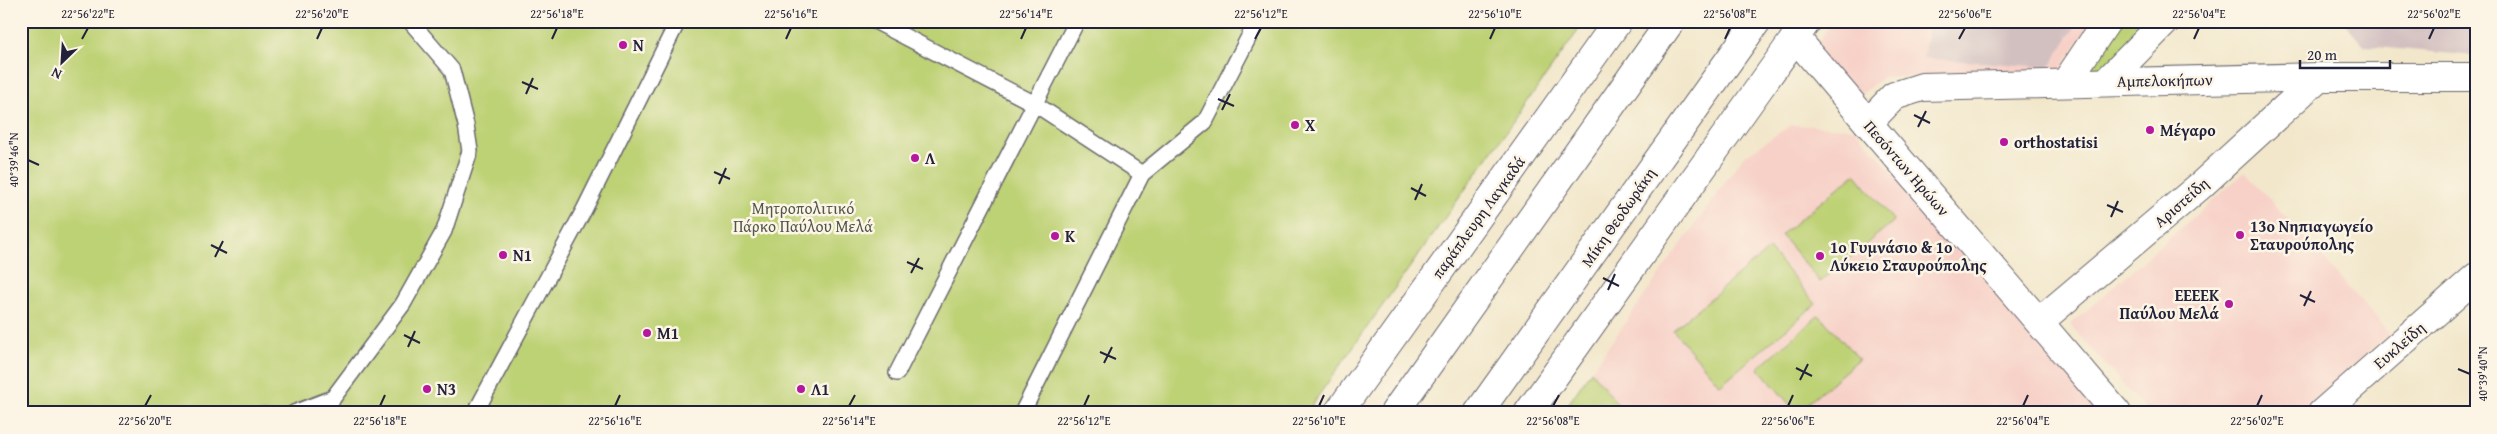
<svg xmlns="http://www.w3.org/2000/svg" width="2497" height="434" viewBox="0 0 2497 434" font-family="'Gentium Book Plus',serif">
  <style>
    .built { fill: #f7d1c8 }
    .industrial { fill: #d2bfc0 }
    .green { fill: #bdd174; stroke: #707a58 }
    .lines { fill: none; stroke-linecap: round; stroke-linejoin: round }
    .service-casing { stroke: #6b676d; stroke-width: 18 }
    .minor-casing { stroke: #6b676d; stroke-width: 30 }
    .tertiary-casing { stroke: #6b676d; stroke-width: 30 }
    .trunk-casing { stroke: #6b676d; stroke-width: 30 }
    .service { stroke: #fff; stroke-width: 15 }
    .minor { stroke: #fff; stroke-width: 28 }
    .tertiary { stroke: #fff; stroke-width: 28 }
    .trunk { stroke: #fff; stroke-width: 28 }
    .ticks { fill: none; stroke: #22223b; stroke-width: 2 }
    .poi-dot { fill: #b5179e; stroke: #fcf5e5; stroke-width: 2 }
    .labels { text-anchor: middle; stroke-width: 5; stroke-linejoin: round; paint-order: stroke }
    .poi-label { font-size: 16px; font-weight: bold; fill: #22223b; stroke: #fcf5e5; text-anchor: start }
    .street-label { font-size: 16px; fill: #22223b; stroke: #fcf5e5 }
    .park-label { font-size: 16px; fill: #50574c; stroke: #fcf5e5 }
    .neatline { fill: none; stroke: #22223b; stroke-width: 2 }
    .ticks-label { font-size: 12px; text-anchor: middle; fill: #22223b }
  </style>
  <rect width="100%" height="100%" fill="#fcf5e5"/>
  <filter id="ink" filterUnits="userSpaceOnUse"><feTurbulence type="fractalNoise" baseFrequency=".02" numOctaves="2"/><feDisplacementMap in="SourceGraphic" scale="10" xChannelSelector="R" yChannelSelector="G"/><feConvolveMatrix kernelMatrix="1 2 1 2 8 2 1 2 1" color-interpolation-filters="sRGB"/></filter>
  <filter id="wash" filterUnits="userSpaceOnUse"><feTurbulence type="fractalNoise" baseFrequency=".0096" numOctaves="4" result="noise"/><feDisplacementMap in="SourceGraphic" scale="20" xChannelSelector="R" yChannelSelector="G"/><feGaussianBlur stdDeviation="1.12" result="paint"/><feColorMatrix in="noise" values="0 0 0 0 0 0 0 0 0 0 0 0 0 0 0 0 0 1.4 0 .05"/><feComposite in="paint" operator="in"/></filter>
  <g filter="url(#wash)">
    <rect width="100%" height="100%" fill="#f2e7cb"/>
    <path class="built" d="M1833 21H2093L2056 76 1883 77 1855 99 1815 47Z
      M1791 125 1854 128 2099 407 2093 413H1625L1591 371 1743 157Z
      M2245 172 2390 333 2299 413H2148L2070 325Z"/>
    <path class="industrial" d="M1929 21H2079L2049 67 1923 58Z
      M2343 21H2476V56L2365 46Z"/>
    <path class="green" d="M21 21H1585L1306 413H21Z
      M2107 21H2166L2107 81 2066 82Z
      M1855 174 1894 221 1820 282 1781 235Z
      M1769 249 1816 304 1720 385 1673 330Z
      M1819 315 1859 359 1797 413 1758 368Z
      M1591 371 1625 413H1562Z"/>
  </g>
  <g filter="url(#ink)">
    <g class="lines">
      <g class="service-casing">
        <path id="service" d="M875 21 1035 104 1142 174
          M897 373 1077 21
          M294 413 333 398
          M326 413 333 398 403 304 444 231 470 151 466 125 452 70 410 21
          M475 413 584 210 678 21
          M1022 413 1142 174 1205 122 1257 21"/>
      </g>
      <g class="minor-casing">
        <path id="minor" d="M2107 81 2166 21
          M2066 82 2107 21
          M1868 123 2117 413
          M2039 322 2201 185 2319 77
          M2322 413 2476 277"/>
      </g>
      <g class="tertiary-casing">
        <path id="tertiary" d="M1795 37 1868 123 1894 96 1922 87 2319 77H2476
          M1338 413 1618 21
          M1528 413 1807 21"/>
      </g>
      <g class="trunk-casing">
        <path id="trunk" d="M1394 413 1671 21
          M1478 413 1757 21"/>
      </g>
      <use href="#service" class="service"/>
      <use href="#minor" class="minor"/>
      <use href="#tertiary" class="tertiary"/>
      <use href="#trunk" class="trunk"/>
    </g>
  </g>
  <path class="ticks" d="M82 39 88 28M317 39 322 28M552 39 557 28M786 39 791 28M1021 39 1026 28M1255 39 1261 28M1490 39 1495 28M1725 39 1730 28M1959 39 1965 28M2194 39 2199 28M2429 39 2434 28M522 82 538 89M526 94 533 78M1218 99 1234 106M1222 110 1230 94M1914 115 1930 123M1918 127 1926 111M28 160 39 165M714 172 730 179M719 184 726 168M1411 188 1426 196M1415 200 1422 184M2107 205 2123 212M2111 217 2118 201M211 245 227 253M215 257 223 241M907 262 923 269M911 273 919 258M1603 278 1619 286M1608 290 1615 274M2300 295 2315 302M2304 306 2311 291M404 335 420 343M408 347 415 331M1100 352 1116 359M1104 363 1112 347M1796 368 1812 376M2458 369 2470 374M1800 380 1808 364M145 406 151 395M380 406 385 395M615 406 620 395M849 406 855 395M1084 406 1089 395M1319 406 1324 395M1553 406 1559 395M1788 406 1793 395M2023 406 2028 395M2257 406 2262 395"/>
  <g class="poi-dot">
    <circle cx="623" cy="45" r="5"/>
    <circle cx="1295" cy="125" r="5"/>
    <circle cx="2150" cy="130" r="5"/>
    <circle cx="2004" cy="142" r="5"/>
    <circle cx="915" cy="158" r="5"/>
    <circle cx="2240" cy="235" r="5"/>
    <circle cx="1055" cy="236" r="5"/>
    <circle cx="503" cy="255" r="5"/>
    <circle cx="1820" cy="256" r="5"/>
    <circle cx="2229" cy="304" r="5"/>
    <circle cx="647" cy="333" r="5"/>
    <circle cx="427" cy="389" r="5"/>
    <circle cx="801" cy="389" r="5"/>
  </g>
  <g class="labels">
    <g class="poi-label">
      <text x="633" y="51">Ν</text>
      <text x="1305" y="131">Χ</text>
      <text x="2160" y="136">Μέγαρο</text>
      <text x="2014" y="148">orthostatisi</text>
      <text x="925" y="164">Λ</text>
      <text x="2250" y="232">13ο Νηπιαγωγείο<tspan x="2250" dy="18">Σταυρούπολης</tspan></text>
      <text x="1065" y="242">Κ</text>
      <text x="1830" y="253">1ο Γυμνάσιο &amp; 1ο<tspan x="1830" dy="18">Λύκειο Σταυρούπολης</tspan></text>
      <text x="513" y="261">Ν1</text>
      <text x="2219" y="301" text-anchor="end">ΕΕΕΕΚ<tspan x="2219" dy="18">Παύλου Μελά</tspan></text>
      <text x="657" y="339">Μ1</text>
      <text x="437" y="395">Ν3</text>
      <text x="811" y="395">Λ1</text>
    </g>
    <g class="street-label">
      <text transform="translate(2165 80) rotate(-1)" y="6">Αμπελοκήπων</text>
      <text transform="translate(1907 168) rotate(49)" y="6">Πεσόντων Ηρώων</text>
      <text transform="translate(2181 202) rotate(-41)" y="6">Αριστείδη</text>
      <text transform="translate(1478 217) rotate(-54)" y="6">παράπλευρη Λαγκαδά</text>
      <text transform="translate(1618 217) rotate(-55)" y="6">Μίκη Θεοδωράκη</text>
      <text transform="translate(2399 345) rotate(-41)" y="6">Ευκλείδη</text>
    </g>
    <g class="park-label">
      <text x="803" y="214">Μητροπολιτικό<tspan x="803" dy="18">Πάρκο Παύλου Μελά</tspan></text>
    </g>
  </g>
  <rect width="2497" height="434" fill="none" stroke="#fcf5e5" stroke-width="55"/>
  <g transform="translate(62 62) rotate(205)" stroke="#fcf5e5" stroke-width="4" paint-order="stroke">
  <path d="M0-4L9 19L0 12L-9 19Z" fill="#22223b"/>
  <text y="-8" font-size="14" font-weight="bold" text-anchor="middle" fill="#22223b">N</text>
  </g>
  <path d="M2300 60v8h90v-8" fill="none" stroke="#22223b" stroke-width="2.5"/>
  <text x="2307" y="60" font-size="15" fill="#22223b" stroke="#fcf5e5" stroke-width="4" paint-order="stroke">20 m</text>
  <rect x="28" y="28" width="2442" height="378" class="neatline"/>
  <g class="ticks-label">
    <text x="88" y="18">22°56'22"E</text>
    <text x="322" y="18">22°56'20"E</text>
    <text x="557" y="18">22°56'18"E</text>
    <text x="791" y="18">22°56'16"E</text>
    <text x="1026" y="18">22°56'14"E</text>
    <text x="1261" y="18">22°56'12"E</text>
    <text x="1495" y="18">22°56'10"E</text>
    <text x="1730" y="18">22°56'08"E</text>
    <text x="1965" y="18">22°56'06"E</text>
    <text x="2199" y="18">22°56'04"E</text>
    <text x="2434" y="18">22°56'02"E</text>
    <text transform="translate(14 160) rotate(-90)" y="4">40°39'46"N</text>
    <text transform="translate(2483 374) rotate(-90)" y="4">40°39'40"N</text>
    <text x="145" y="425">22°56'20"E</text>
    <text x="380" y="425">22°56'18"E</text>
    <text x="615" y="425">22°56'16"E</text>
    <text x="849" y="425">22°56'14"E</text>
    <text x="1084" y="425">22°56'12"E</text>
    <text x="1319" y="425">22°56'10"E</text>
    <text x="1553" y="425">22°56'08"E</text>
    <text x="1788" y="425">22°56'06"E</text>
    <text x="2023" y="425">22°56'04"E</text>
    <text x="2257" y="425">22°56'02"E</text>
  </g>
</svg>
